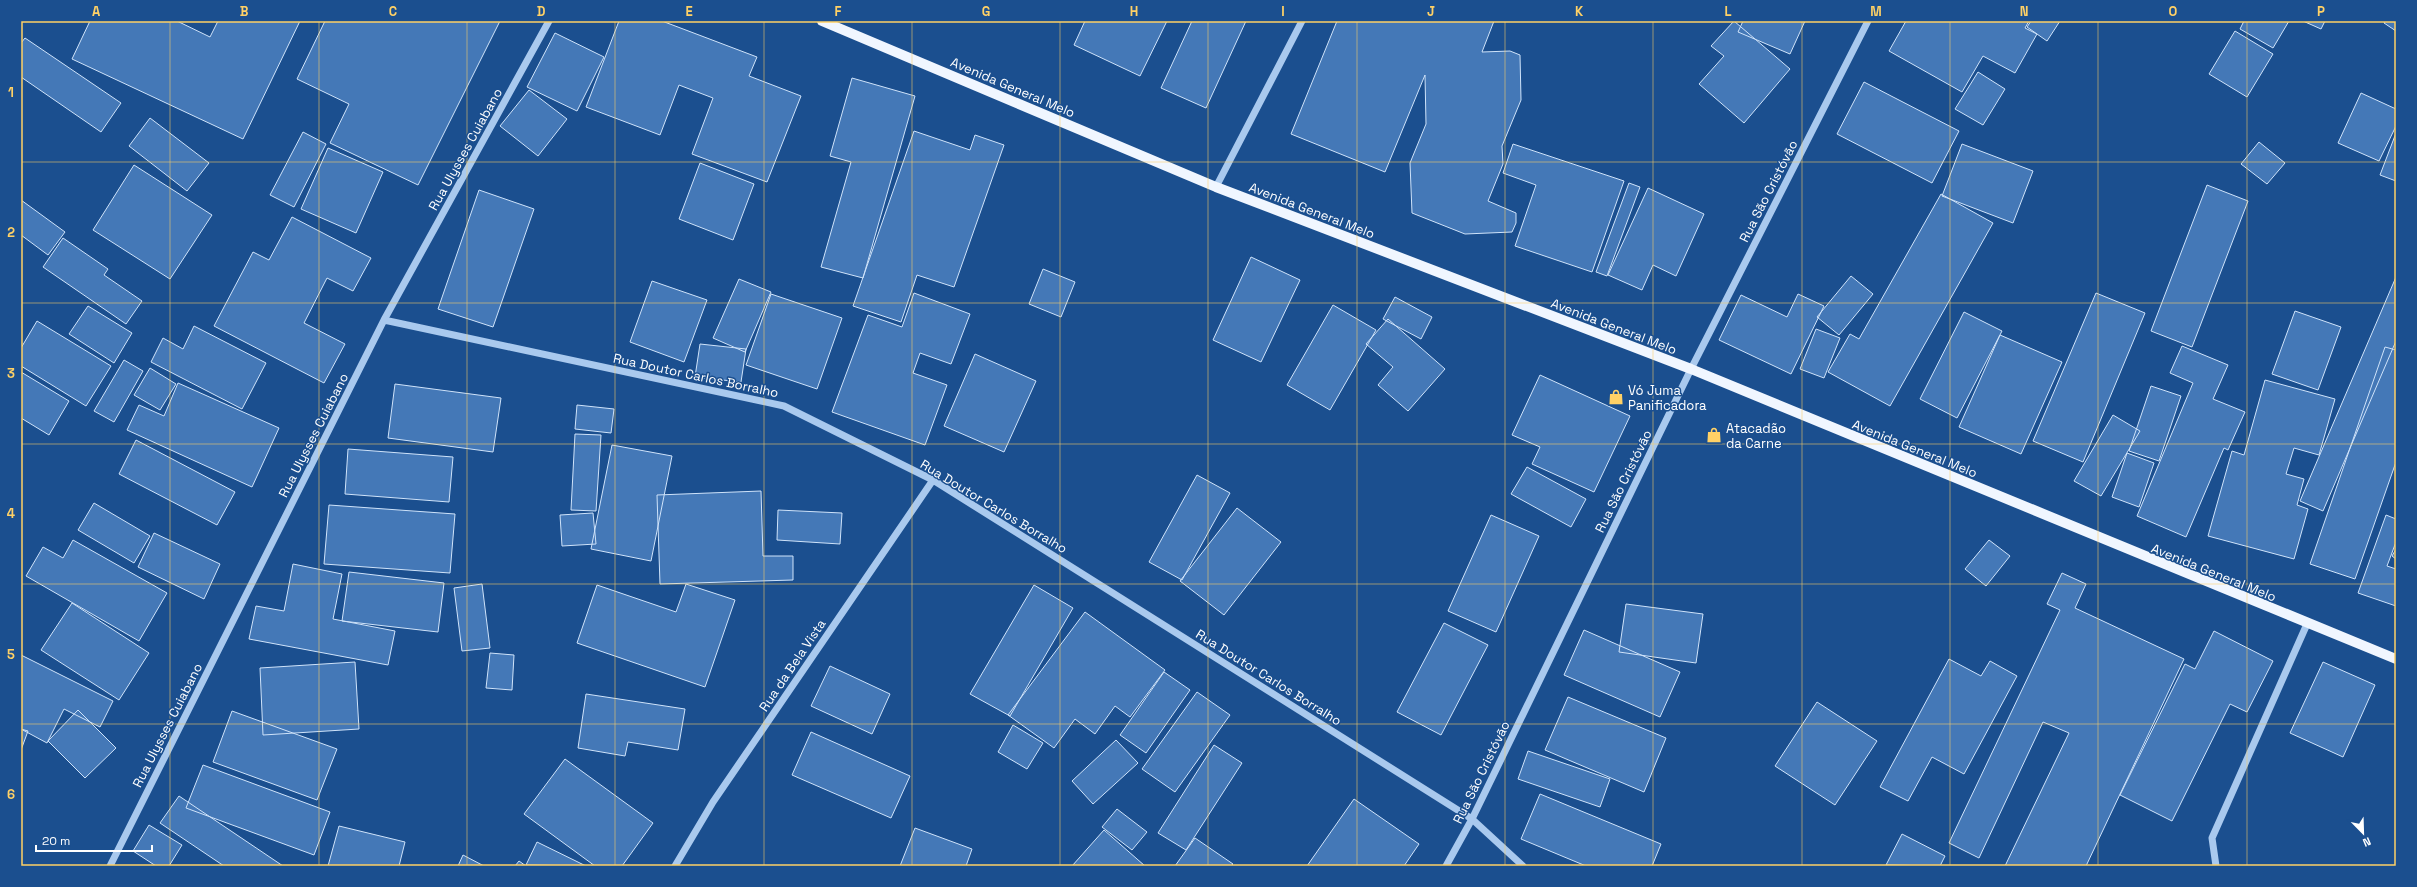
<svg xmlns="http://www.w3.org/2000/svg" width="2417" height="887" viewBox="0 0 2417 887" font-family="'Space Grotesk',sans-serif">
  <style>
    .building { fill: #4478b7; stroke: #cfe3fa }
    .lines { fill: none; stroke-linecap: round; stroke-linejoin: round }
    .minor { stroke: #a9c9ee; stroke-width: 7 }
    .major { stroke: #f0f6ff; stroke-width: 10 }
    .grid { fill: none; stroke: #ffd166; stroke-width: 1; stroke-opacity: 0.55 }
    .labels { text-anchor: middle; stroke-width: 3; stroke-linejoin: round; paint-order: stroke }
    .street-label { font-size: 13px; fill: #fff; stroke: #1b4f8f }
    .poi-label { font-size: 13px; fill: #fff; stroke: #1b4f8f; text-anchor: start }
    .neatline { fill: none; stroke: #ffd166; stroke-width: 1.5 }
    .grid-label { font-size: 13px; text-anchor: middle; font-weight: bold; fill: #ffd166 }
  </style>
  <rect width="100%" height="100%" fill="#1b4f8f"/>
  <path class="building" d="M90 21H177L210 37 218 21H300L243 139 72 59Z
    M325 21H500L418 185 330 143 349 104 297 79Z
    M619 21H662L757 57 749 76 801 96 767 182 692 154 713 98 679 85 660 135 586 107Z
    M1085 21H1167L1140 76 1074 45Z
    M1192 21H1246L1206 108 1161 88Z
    M1337 21H1494L1482 52 1510 51 1520 55 1521 100 1502 146 1503 164 1488 201 1516 213V223L1512 232 1465 234 1412 213 1410 163 1426 124 1425 75 1385 172 1291 134Z
    M1734 21 1790 69 1744 123 1699 84 1724 56 1711 46Z
    M1743 21H1805L1790 54 1738 32Z
    M1906 21H2029L2025 28 2037 34 2015 73 1983 56 1962 92 1889 51Z
    M2031 21H2060L2047 41 2027 27Z
    M2244 21H2289L2273 48 2240 29Z
    M2303 21H2325L2321 29Z
    M2385 21H2396V31L2384 23Z
    M2235 31 2273 54 2247 97 2209 74Z
    M555 33 604 57 577 111 527 87Z
    M25 38 121 103 101 132 21 77V43Z
    M1978 72 2005 89 1983 125 1955 109Z
    M852 78 915 96 863 278 821 267 851 162 830 156Z
    M1864 82 1959 131 1932 183 1837 134Z
    M529 90 567 119 538 156 500 126Z
    M2361 93 2396 109V126L2379 161 2338 143Z
    M150 118 209 163 187 191 129 146Z
    M914 131 970 150 975 135 1004 145 954 287 917 275 901 322 853 306Z
    M303 132 326 144 294 207 270 195Z
    M2396 133V181L2380 175Z
    M2259 142 2285 163 2267 184 2241 164Z
    M1513 144 1624 181 1592 272 1515 246 1536 185 1503 173Z
    M1962 144 2033 171 2013 223 1942 196Z
    M328 148 383 172 356 233 301 209Z
    M700 163 754 184 733 240 679 219Z
    M134 165 212 215 170 279 93 230Z
    M1629 183 1640 187 1607 276 1596 272Z
    M2207 185 2248 201 2192 347 2151 331Z
    M1648 188 1704 214 1676 276 1653 265 1642 290 1608 275Z
    M479 190 534 209 493 327 438 309Z
    M1941 194 1993 223 1890 406 1828 372 1850 334 1859 339Z
    M21 200 65 232 48 255 21 235Z
    M292 217 371 258 353 291 327 278 304 323 345 344 324 383 214 326 253 252 269 260Z
    M63 238 108 269 104 275 142 301 126 324 43 267Z
    M1251 257 1300 280 1261 362 1213 340Z
    M1043 269 1075 282 1061 317 1029 304Z
    M1851 276 1873 294 1839 335 1817 317Z
    M2396 277V341L2323 511 2300 501Z
    M739 279 771 292 745 352 713 338Z
    M652 281 707 300 684 362 630 342Z
    M914 293 970 314 951 364 920 353 913 373 947 385 925 445 832 412 868 315 902 327Z
    M2096 293 2145 313 2083 462 2033 441Z
    M771 294 842 318 817 389 746 365Z
    M1798 294 1824 306 1791 374 1719 340 1741 295 1787 317Z
    M1395 297 1432 317 1421 339 1383 319Z
    M1333 305 1376 330 1330 410 1287 385Z
    M88 306 132 333 114 363 69 334Z
    M2295 311 2341 327 2318 390 2272 374Z
    M1964 312 2002 331 1957 418 1920 399Z
    M1388 319 1445 369 1408 411 1378 385 1393 367 1366 344Z
    M37 321 111 366 86 406 21 366V348Z
    M194 326 266 363 242 409 151 362 163 338 183 349Z
    M1816 329 1840 338 1824 378 1800 369Z
    M2000 335 2062 362 2021 454 1959 427Z
    M700 344 746 349 741 382 695 377Z
    M2182 346 2228 365 2213 399 2245 412 2228 450 2224 448 2186 537 2137 516 2193 383 2170 373Z
    M2385 347 2396 350V462L2355 579 2310 564Z
    M975 354 1036 381 1004 452 944 426Z
    M124 360 143 371 114 422 94 411Z
    M150 368 176 384 160 410 134 395Z
    M21 372 69 401 49 435 21 418Z
    M1540 375 1630 416 1594 492 1532 464 1540 447 1512 435Z
    M2265 380 2335 399 2319 455 2294 448 2286 474 2304 479 2297 505 2308 509 2294 559 2208 536 2232 451 2244 455Z
    M178 383 279 428 252 487 127 430 139 405 164 416Z
    M395 384 501 398 493 452 388 438Z
    M2151 386 2181 396 2159 461 2129 451Z
    M577 405 614 409 611 433 575 429Z
    M2113 415 2140 431 2101 496 2074 481Z
    M575 434 601 435 596 511 571 510Z
    M136 440 235 492 217 525 119 474Z
    M612 445 672 456 651 561 591 549Z
    M348 449 453 457 449 502 345 494Z
    M2127 453 2154 463 2139 507 2112 497Z
    M1527 467 1586 499 1571 527 1511 494Z
    M1197 475 1230 493 1182 580 1149 562Z
    M761 491 763 556H793V580L660 584 657 495Z
    M94 503 150 536 134 563 78 530Z
    M329 505 455 514 450 573 324 564Z
    M1237 508 1281 542 1224 615 1180 581Z
    M778 510 842 513 840 544 777 540Z
    M593 513 596 544 562 546 560 515Z
    M1491 515 1539 536 1496 632 1448 611Z
    M2386 515 2396 519V542L2387 566 2396 569V606L2358 593Z
    M154 533 220 564 204 599 138 567Z
    M73 540 167 593 139 641 26 576 43 547 63 558Z
    M1989 540 2010 556 1986 586 1965 569Z
    M2396 549V559L2392 556Z
    M293 564 342 574 333 619 395 631 388 665 249 639 256 606 284 611Z
    M349 572 444 583 438 632 342 621Z
    M2062 573 2086 584 2075 608 2184 659 2086 866H2005L2069 733 2043 722 1979 858 1949 843 2060 610 2047 604Z
    M482 584 490 648 462 651 454 588Z
    M686 584 735 600 705 687 577 643 597 585 676 612Z
    M1034 585 1073 608 1010 716 970 694Z
    M72 603 149 653 119 700 41 650Z
    M1626 604 1703 614 1696 663 1619 652Z
    M1085 612 1165 670 1130 717 1115 706 1095 734 1075 719 1054 748 1008 715Z
    M1444 623 1488 645 1441 735 1397 712Z
    M1584 630 1680 672 1660 717 1564 675Z
    M2214 631 2273 661 2247 712 2230 704 2172 821 2120 795 2185 664 2195 669Z
    M490 653 514 655 512 690 486 688Z
    M21 655 113 701 100 727 64 709 47 743 21 729Z
    M1949 659 1981 676 1990 661 2017 676 1964 774 1932 757 1908 801 1880 787Z
    M355 662 359 729 263 735 260 668Z
    M2323 662 2375 685 2343 757 2290 733Z
    M830 666 890 694 872 734 811 706Z
    M1164 672 1190 690 1146 753 1120 735Z
    M1197 692 1230 715 1175 792 1142 769Z
    M586 694 685 709 678 750 628 742 625 756 578 748Z
    M1568 697 1666 738 1644 792 1545 750Z
    M1817 702 1877 741 1835 805 1775 766Z
    M78 710 116 748 85 778 48 741Z
    M232 711 337 749 317 800 213 762Z
    M1013 725 1043 743 1027 769 998 752Z
    M21 729 28 731 21 750Z
    M811 732 910 776 891 818 792 775Z
    M1116 740 1138 763 1093 804 1072 781Z
    M1214 745 1242 763 1186 850 1158 833Z
    M1528 751 1610 779 1600 807 1518 779Z
    M565 759 653 823 622 866H595L524 814Z
    M203 765 330 812 314 855 186 808Z
    M1540 794 1661 844 1652 866H1586L1521 839Z
    M179 796 283 866H224L160 823Z
    M1354 799 1419 844 1404 866H1307Z
    M1117 809 1147 832 1132 850 1102 827Z
    M149 825 182 845 169 866H156L133 851Z
    M339 826 405 842 399 866H328Z
    M915 828 972 849 966 866H900Z
    M1104 830 1145 866H1072Z
    M1902 834 1945 856 1940 866 1886 865Z
    M1195 838 1233 864 1231 866H1175Z
    M537 842 586 866 526 865Z
    M463 855 484 866H458Z
    M519 861 526 866H515Z"/>
  <g class="lines">
    <path class="minor" d="M1216 187 1302 21
      M384 320 784 406 933 480 1472 819 1523 866
      M110 866 384 320 549 21
      M675 866 713 802 933 480
      M1446 866 1472 819 1691 369 1868 21
      M2216 866 2212 838 2307 624"/>
    <path class="major" d="M822 21 1216 187 1691 369 2396 659"/>
  </g>
  <path class="grid" d="M170 21V866M319 21V866M467 21V866M615 21V866M764 21V866M912 21V866M1060 21V866M1208 21V866M1357 21V866M1505 21V866M1653 21V866M1802 21V866M1950 21V866M2098 21V866M2247 21V866M21 162H2396M21 303H2396M21 444H2396M21 584H2396M21 724H2396"/>
  <defs>
    <g id="shop-bare" transform="scale(1.2)"><path d="M-5-2.5h2.3a2.7 3.5 0 0 1 5.4 0H5L5.5 6h-11ZM-1.5-2.5h3a1.5 2.3 0 0 0-3 0Z" fill="#ffd166" stroke="#1b4f8f" stroke-width="2.5" paint-order="stroke"/></g>
  </defs>
  <g fill-rule="evenodd">
    <use href="#shop-bare" x="1616" y="397"/>
    <use href="#shop-bare" x="1714" y="435"/>
  </g>
  <g class="labels">
    <g class="street-label">
      <text transform="translate(1013 87) rotate(23)" y="5">Avenida General Melo</text>
      <text transform="translate(465 149) rotate(-61)" y="5">Rua Ulysses Cuiabano</text>
      <text transform="translate(1768 191) rotate(-63)" y="5">Rua São Cristóvão</text>
      <text transform="translate(1312 210) rotate(21)" y="5">Avenida General Melo</text>
      <text transform="translate(1614 326) rotate(21)" y="5">Avenida General Melo</text>
      <text transform="translate(696 375) rotate(12)" y="5">Rua Doutor Carlos Borralho</text>
      <text transform="translate(313 435) rotate(-63)" y="5">Rua Ulysses Cuiabano</text>
      <text transform="translate(1915 448) rotate(22)" y="5">Avenida General Melo</text>
      <text transform="translate(1623 481) rotate(-64)" y="5">Rua São Cristóvão</text>
      <text transform="translate(994 506) rotate(31)" y="5">Rua Doutor Carlos Borralho</text>
      <text transform="translate(2214 572) rotate(22)" y="5">Avenida General Melo</text>
      <text transform="translate(792 665) rotate(-56)" y="5">Rua da Bela Vista</text>
      <text transform="translate(1269 677) rotate(32)" y="5">Rua Doutor Carlos Borralho</text>
      <text transform="translate(167 725) rotate(-63)" y="5">Rua Ulysses Cuiabano</text>
      <text transform="translate(1481 772) rotate(-64)" y="5">Rua São Cristóvão</text>
    </g>
    <g class="poi-label">
      <text x="1628" y="395">Vó Juma<tspan x="1628" dy="15">Panificadora</tspan></text>
      <text x="1726" y="433">Atacadão<tspan x="1726" dy="15">da Carne</tspan></text>
    </g>
  </g>
  <rect width="2417" height="887" fill="none" stroke="#1b4f8f" stroke-width="44"/>
  <g transform="translate(2363 833) rotate(157)" stroke="#1b4f8f" stroke-width="3" paint-order="stroke">
  <path d="M0-3L7 15L0 10L-7 15Z" fill="#ffffff"/>
  <text y="-6" font-size="11" font-weight="bold" text-anchor="middle" fill="#ffffff">N</text>
  </g>
  <path d="M36 845v6h116v-6" fill="none" stroke="#ffffff" stroke-width="2"/>
  <text x="42" y="845" font-size="12" fill="#ffffff" stroke="#1b4f8f" stroke-width="3" paint-order="stroke">20 m</text>
  <rect x="22" y="22" width="2373" height="843" class="neatline"/>
  <g class="grid-label">
    <text x="96" y="16">A</text>
    <text x="244" y="16">B</text>
    <text x="393" y="16">C</text>
    <text x="541" y="16">D</text>
    <text x="689" y="16">E</text>
    <text x="838" y="16">F</text>
    <text x="986" y="16">G</text>
    <text x="1134" y="16">H</text>
    <text x="1283" y="16">I</text>
    <text x="1431" y="16">J</text>
    <text x="1579" y="16">K</text>
    <text x="1728" y="16">L</text>
    <text x="1876" y="16">M</text>
    <text x="2024" y="16">N</text>
    <text x="2173" y="16">O</text>
    <text x="2321" y="16">P</text>
    <text x="11" y="97">1</text>
    <text x="11" y="237">2</text>
    <text x="11" y="378">3</text>
    <text x="11" y="518">4</text>
    <text x="11" y="659">5</text>
    <text x="11" y="799">6</text>
  </g>
</svg>
